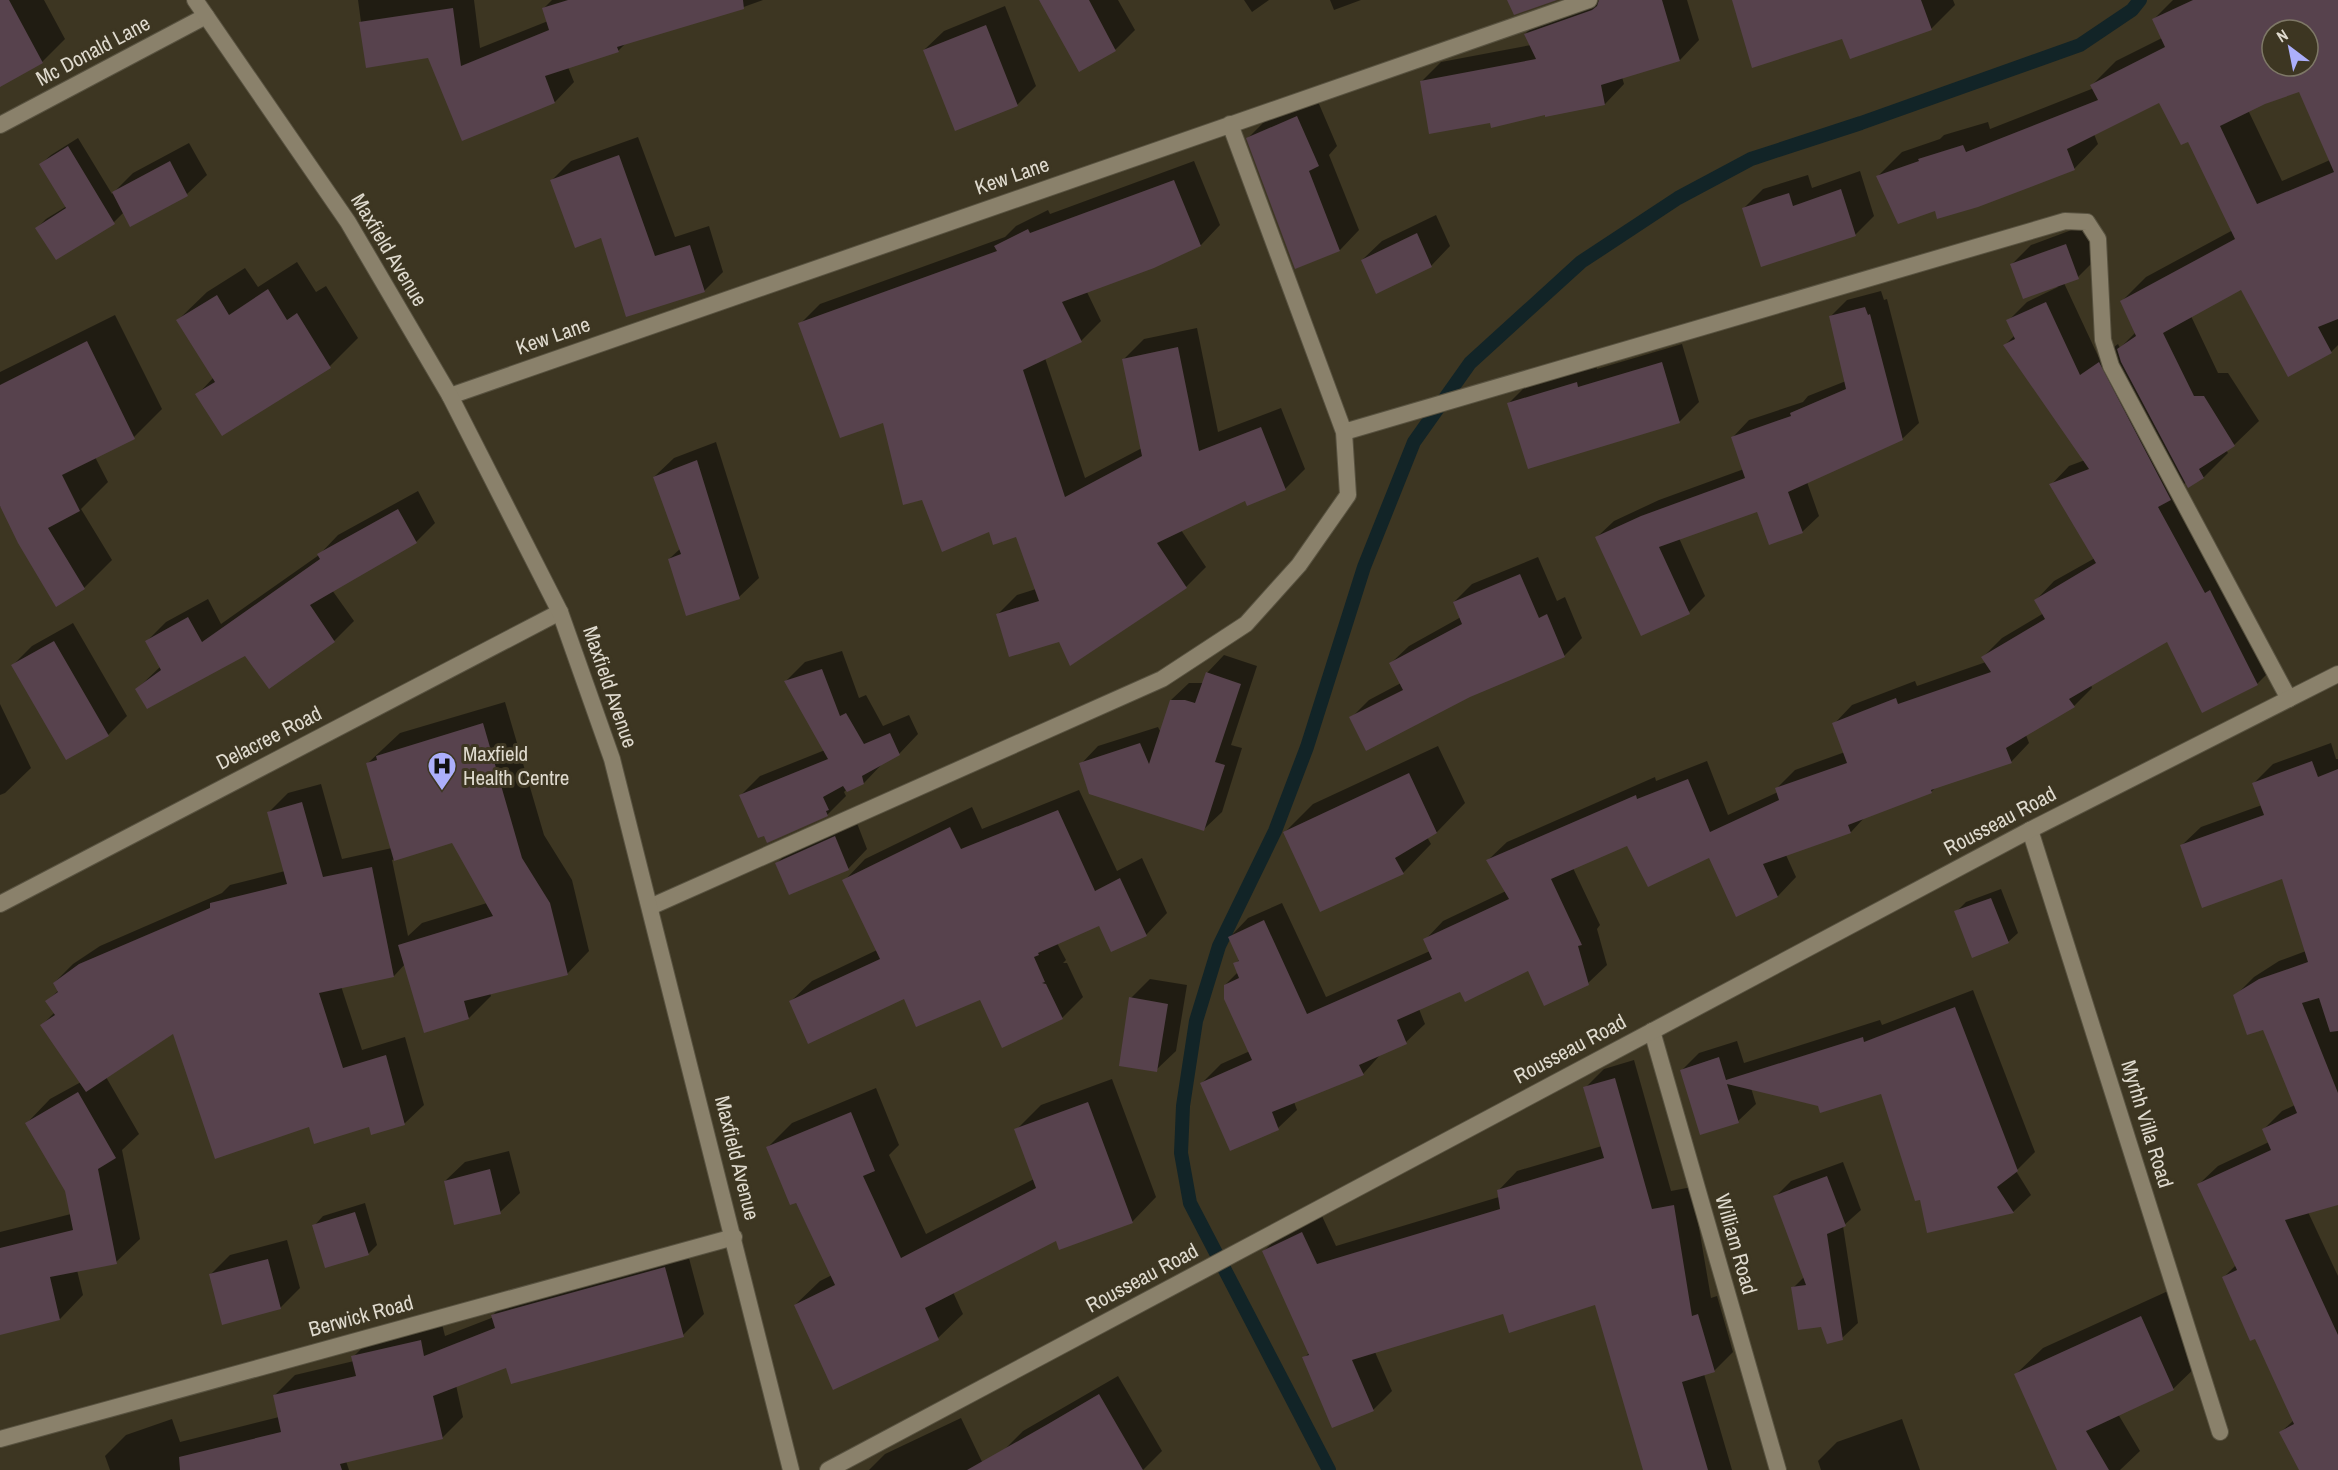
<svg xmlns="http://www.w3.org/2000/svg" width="2338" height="1470" viewBox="0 0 2338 1470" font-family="'Archivo Narrow',sans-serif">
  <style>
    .shadow { fill: #0007; fill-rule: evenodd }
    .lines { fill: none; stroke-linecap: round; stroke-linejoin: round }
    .stream { stroke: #122427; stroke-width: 14 }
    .building { fill: #57424d; fill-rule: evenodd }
    .minor-casing { stroke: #585240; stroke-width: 18 }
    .tertiary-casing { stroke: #585240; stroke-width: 18 }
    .secondary-casing { stroke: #585240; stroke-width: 18 }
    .minor { stroke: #8a816b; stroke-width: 16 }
    .tertiary { stroke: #8a816b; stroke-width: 16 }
    .secondary { stroke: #8a816b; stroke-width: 16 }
    .labels { text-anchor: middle; stroke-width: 6; stroke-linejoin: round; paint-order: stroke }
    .street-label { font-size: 21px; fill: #dfdace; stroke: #3d3622 }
    .poi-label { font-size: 21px; fill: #dfdace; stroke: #3d3622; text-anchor: start }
  </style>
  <rect width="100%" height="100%" fill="#3d3622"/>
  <path class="shadow" d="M0 0H44L65 39 42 62 0 85Z
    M358 0H474L480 48 548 21 544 8 552 0H763L727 13 626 43 618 51 568 67 574 82 555 102 462 139 429 57 367 66Z
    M1047 0H1118L1135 30 1116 49 1079 70Z
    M1244 0H1269L1252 12Z
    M1330 0H1361L1334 10Z
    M1602 0H1687L1699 40 1680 60 1622 77 1624 84 1605 104 1491 122 1422 81 1441 62 1531 45 1525 34 1545 15Z
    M1733 0H1953L1955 5 1931 29 1843 37Z
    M2173 0H2338V345L2331 352 2242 288 2191 316 2218 373H2228L2259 421 2234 445 2226 450 2228 453 2204 477 2186 482 2177 491 2276 665 2257 684 2167 640 2091 685 2092 688 2074 706 2026 735 2029 743 2011 762 1936 787 1931 792 1865 817 1851 832 1786 855 1796 877 1778 896 1736 915 1709 856 1628 844 1573 868 1600 925 1597 929 1607 965 1588 983 1529 969 1461 990 1419 1009 1425 1024 1406 1042 1381 1054 1363 1074 1294 1102 1297 1110 1278 1128 1231 1149 1202 1083 1221 1064 1250 1051 1225 985 1238 972 1235 964 1240 959 1230 937 1248 918 1282 903 1326 997 1430 951 1425 940 1443 921 1506 891 1488 860 1507 842 1655 777 1656 781 1707 761 1728 815 1778 792 1776 789 1795 770 1845 752 1834 724 1852 705 1915 681 1917 686 1986 662 1983 657 2002 638 2044 613 2036 600 2054 581 2095 558 2051 485 2069 466 2085 460 2005 345 2015 335 2008 321 2027 302 2058 287 2012 264 2031 245 2085 225 2097 258 2078 277 2064 283 2099 358 2118 344 2120 348 2136 332 2121 302 2146 277 2233 230 2188 140 2160 101 2094 134 2098 144 2074 169 1936 209 1878 176 1902 152 1940 139 1944 135 1988 122 1990 129 2094 88 2092 85 2116 61 2162 38 2154 19ZM2272 30H2308V66H2272ZM2299 88 2330 160 2282 181 2248 110Z
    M1005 6 1036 86 1017 105 924 50 944 31Z
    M1316 97 1337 146 1329 155 1359 230 1340 250 1296 267 1248 138 1267 119Z
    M638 137 675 237 709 226 723 272 704 291 602 236 552 180 571 161Z
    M78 138 112 194 133 173 189 143 207 175 187 194 131 225 124 212 114 222 37 228 46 219 67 206 41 164 51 155Z
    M1194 161 1220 225 1201 245 1153 267 1087 292 1101 321 1081 341 1045 358 1085 478 1142 448 1124 359 1144 339 1197 328 1218 432 1281 408 1305 469 1285 489 1246 499 1181 530 1206 567 1186 587 1060 641 997 615 1017 595 1036 589 1017 535 990 530 923 499 884 421 800 324 820 304 1005 237 1016 226 1048 210 1050 214Z
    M1860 171 1874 216 1855 235 1744 208 1763 189 1808 175 1812 188Z
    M1436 215 1450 246 1431 266 1362 260 1382 241Z
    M297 262 316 292 326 286 358 338 330 366 222 434 197 395 214 377 178 320 207 292 245 268 258 287Z
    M1881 291 1884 300 1887 299 1919 423 1902 439 1807 482 1819 516 1802 532 1758 510 1679 538 1705 596 1689 612 1597 537 1614 521 1659 500 1744 469 1733 437 1749 420 1803 402 1808 396 1846 381 1830 317 1847 300Z
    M115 315 162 409 134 437 95 457 108 482 81 509 112 560 84 588 2 506 0 507V372Z
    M1682 344 1699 402 1680 421 1529 467 1509 403 1528 384 1596 363 1597 369Z
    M716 442 759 578 739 597 669 559 681 548 654 477 674 458Z
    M418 491 435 523 416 542 332 590 354 621 334 641 269 687 246 654 137 689 161 666 147 641 166 622 208 599 221 624 319 555 338 535Z
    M1538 557 1557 601 1565 597 1582 638 1564 656 1351 718 1369 700 1401 683 1391 663 1409 646 1461 617 1454 602 1472 584Z
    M73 623 127 716 108 735 13 665 32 646Z
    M842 651 859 698 866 695 883 726 909 715 918 734 899 754 883 763 864 783 847 789 844 792 846 796 827 815 741 795 760 776 825 750 786 681 805 662Z
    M1224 655 1257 666 1231 745 1242 748 1222 812 1204 829 1081 764 1098 746 1158 727 1161 733 1171 700 1189 683H1204L1207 673Z
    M505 702 544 835 572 880 589 951 567 974 490 993 491 996 469 1018 405 964 394 976 341 986 362 1050 405 1037 424 1105 405 1123 372 1133 370 1125H310L174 1032 106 1077 139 1134 122 1150 140 1239 116 1262 77 1270 83 1295 60 1319 0 1334V1232L71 1214 66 1190 27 1123 50 1099 81 1082 42 1025 55 1012 47 1001 59 990 54 983 73 964 100 946 222 893 230 885 285 871 269 812 288 793 321 784 342 859 392 848 368 763 400 733ZM453 842 487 903 422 923 408 936 392 860Z
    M0 704 31 768 5 793 0 795Z
    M2331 743 2336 759H2338V1203L2308 1212 2338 1276V1470H2301L2281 1432 2294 1420 2256 1337 2223 1278 2236 1265 2199 1184 2218 1166 2269 1142 2263 1130 2282 1111 2295 1105 2264 1028 2235 996 2254 977 2279 961 2306 951 2283 878 2182 845 2201 827 2262 805 2254 783 2273 764Z
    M1438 746 1465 803 1437 832 1427 837 1431 844 1403 873 1285 832 1313 804Z
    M1079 790 1117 871 1142 858 1167 913 1146 935 1100 924 1057 943 1066 960 1063 963H1067L1083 997 1062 1018 981 998 905 997 790 1002 812 981 877 950 844 881 865 859 972 807 982 829Z
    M855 818 867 849 848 869 777 863 796 844Z
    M2001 889 2018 933 2008 942 1956 912 1966 902Z
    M1150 979 1187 985 1176 1051 1156 1070 1131 998Z
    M1973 990 2035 1152 2016 1171 2031 1195 2013 1212 1928 1231 1921 1198 1882 1092 1819 1104 1751 1088 1756 1104 1738 1121 1681 1071 1699 1053 1737 1041 1744 1063 1880 1020 1882 1025Z
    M1634 1060 1671 1191 1692 1187 1711 1298 1717 1296 1733 1352 1714 1371 1704 1374 1732 1470H1646L1596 1303 1504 1312 1375 1352 1392 1391 1373 1410 1304 1358 1310 1352 1264 1251 1283 1232 1321 1214 1336 1246 1499 1197 1498 1191 1517 1171 1602 1146 1585 1088 1604 1069Z
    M1112 1079 1156 1197 1132 1222 1057 1239 953 1292 963 1314 938 1338 833 1388 795 1305 820 1281 832 1275 768 1147 792 1123 876 1088 899 1145 889 1155 926 1234 1034 1179 1016 1130 1041 1105Z
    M509 1151 520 1193 500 1212 445 1181 465 1162Z
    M1843 1162 1861 1210 1843 1226 1858 1323 1842 1338 1822 1325 1793 1288 1804 1277 1775 1197 1791 1181Z
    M365 1203 377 1245 368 1254 314 1226 323 1216Z
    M287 1240 300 1288 280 1308 211 1274 230 1255Z
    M686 1247 704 1314 683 1335 507 1366 456 1385 463 1417 442 1438 346 1461 349 1470H110L105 1456 126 1435 172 1419 180 1442 279 1417 274 1396 295 1375 354 1361 353 1357 374 1336 441 1320 445 1336 494 1317 493 1315 514 1294Z
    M2168 1291 2200 1363 2173 1389 2118 1414 2140 1451 2120 1470H2062L2016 1374 2043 1348Z
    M1118 1376 1162 1451 1143 1470H1015L1004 1450 1023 1431Z
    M961 1418 986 1470H869L885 1454Z
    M1902 1419 1920 1470H1821L1818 1461 1837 1442Z"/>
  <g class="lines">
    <path class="stream" d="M1329 1470 1190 1203 1181 1153 1183 1106 1196 1021 1219 946 1275 831 1307 747 1364 567 1414 442 1470 363 1581 262 1678 198 1751 159 1861 123 2080 45 2132 10 2140 0"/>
  </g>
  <path class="building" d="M0 0H9L43 63 0 87Z
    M568 0H743L744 9 617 47 619 52 545 76 555 103 462 141 428 58 366 68 359 22 453 8 461 66 549 30 542 8Z
    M1039 0H1089L1116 51 1079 72Z
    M1507 0H1557L1514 15Z
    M1599 0H1662L1680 61 1601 85 1605 105 1545 117V115L1491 128 1490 123 1429 134 1420 81 1536 59 1524 34 1592 10 1597 6Z
    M1732 0H1921L1932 30 1850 59 1842 39 1752 68Z
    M2193 0H2338V319L2318 327 2332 353 2288 377 2241 290 2163 333 2194 396H2204L2235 446 2199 469 2204 478 2188 488 2121 362 2117 349 2136 336 2120 301 2235 239 2188 142 2181 145 2159 103 2067 149 2075 170 1978 207 1937 219 1935 211 1898 224 1876 176 1919 161 1918 159 1963 145 1966 152 2098 100 2090 85 2165 47 2152 19ZM2272 30H2308V66H2272ZM2299 92 2334 172 2257 204 2220 126 2265 104Z
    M986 25 1018 106 955 131 923 50Z
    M1297 116 1319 166 1309 171 1340 251 1295 269 1246 138Z
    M68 146 115 224 56 260 35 228 66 208 39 164Z
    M619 155 655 256 690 245 705 292 626 317 601 238 575 248 550 180Z
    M170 161 188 196 130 227 112 192Z
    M1174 180 1201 246 1154 268 1062 302 1082 342 1023 370 1065 497 1142 456 1122 359 1178 347 1199 451 1261 427 1286 490 1247 506 1245 501 1157 543 1187 588 1070 666 1059 642 1009 657 996 614 1039 601 1016 537 993 545 989 532 942 552 922 500 903 505 883 423 840 438 798 323 997 251 994 246 1028 229 1030 233Z
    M1841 189 1856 236 1761 267 1742 208 1789 193 1793 206Z
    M1417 233 1432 267 1376 294 1361 260Z
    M2066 244 2079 279 2023 299 2010 264Z
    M268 289 287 320 297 313 331 368 222 436 195 394 215 382 176 320 217 295 229 315Z
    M2046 302 2080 375 2099 362 2171 500 2158 507 2205 593 2210 590 2258 685 2202 713 2167 642 2069 699 2075 707 2006 748 2012 763 1931 790 1932 793 1848 825 1851 833 1763 864 1778 897 1736 917 1709 858 1648 887 1627 846 1551 879 1582 945 1578 946 1589 985 1544 1006 1528 971 1465 1002 1460 992 1397 1020 1407 1044 1359 1065 1364 1075 1272 1112 1279 1130 1230 1151 1200 1083 1252 1060 1224 999V985L1239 978 1233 963 1239 961 1228 937 1264 920 1307 1014 1432 959 1423 939 1509 899 1486 860 1636 795 1637 799 1688 779 1710 832 1779 800 1775 788 1847 763 1832 723 1896 698 1898 704 1991 672 1981 657 2045 619 2034 600 2096 563 2049 484 2089 469 2003 345 2015 339 2006 320Z
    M1865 307 1868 315 1870 314 1903 440 1788 492 1803 533 1769 545 1757 512 1659 547 1690 614 1641 636 1595 537 1641 516 1745 478 1731 437 1791 416 1790 413 1846 389 1829 316Z
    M87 341 135 439 62 475 80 511 48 528 85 589 56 607 18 543 0 506V385Z
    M1662 362 1680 423 1528 469 1507 403 1577 382 1578 387Z
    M697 460 740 599 686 616 668 559 681 554 653 477Z
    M398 509 417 543 310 605 335 642 269 689 245 656 147 709 135 689 161 670 145 641 188 617 202 642 320 559 317 554Z
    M1520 574 1539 618 1547 614 1565 657 1470 697 1366 751 1349 717 1403 690 1389 663 1462 624 1453 602Z
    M54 641 109 736 66 760 11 665Z
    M822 669 840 716 846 713 864 744 890 733 900 755 862 776 864 784 847 792 843 786 823 797 829 810 826 811 828 816 767 843 764 836 758 838 739 795 828 759 784 681Z
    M1206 672 1241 684 1215 762 1225 765 1204 831 1089 794 1079 763 1140 743 1149 764 1170 700H1185L1195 703Z
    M483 723 522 858 550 903 568 975 464 1001 469 1019 424 1033 398 945 493 916 452 843 394 861 366 763 377 760 376 756Z
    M2312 761 2318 777 2338 769V1031L2330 1032 2319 998 2302 1003 2338 1093V1205L2285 1220 2338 1335V1470H2299L2279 1432 2294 1424 2255 1339 2250 1341 2222 1277 2237 1270 2197 1184 2271 1150 2262 1129 2297 1113 2263 1030 2247 1035 2233 995 2259 979 2308 962 2282 879 2202 908 2180 845 2264 815 2252 783Z
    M1409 773 1437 833 1395 858 1404 874 1320 912 1283 832Z
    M302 802 323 877 372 867 394 977 319 993 343 1068 386 1055 405 1125 371 1135 369 1127 314 1144 309 1127 215 1159 173 1034 86 1092 40 1025 55 1015 45 1001 58 992 53 983 79 964 210 908V903L287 884 267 812Z
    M1058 810 1095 891 1120 878 1147 936 1111 952 1099 926 1038 953 1039 955 1034 957 1045 982 1042 983 1046 984 1063 1019 1002 1048 980 1000 916 1027 904 999 808 1044 789 1001 880 959 842 880 950 827 961 849Z
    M835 836 849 870 789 895 775 863Z
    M1991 898 2009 943 1972 958 1954 911Z
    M1129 997 1168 1004 1157 1072 1119 1066Z
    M1955 1007 2018 1171 1997 1187 2014 1213 1927 1233 1920 1200 1915 1201 1881 1094 1820 1113 1818 1106 1727 1084 1739 1123 1700 1135 1680 1070 1719 1057 1726 1080 1863 1037 1864 1042Z
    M1615 1078 1652 1209 1674 1205 1692 1316 1698 1314 1715 1372 1682 1382 1708 1470H1643L1595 1305 1509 1333 1503 1314 1352 1360 1374 1411 1332 1428 1302 1357 1309 1355 1262 1251 1302 1232 1317 1264 1500 1209 1497 1190 1604 1158 1583 1087Z
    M78 1092 116 1158 98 1169 117 1264 50 1277 60 1320 0 1335V1248L73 1230 65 1191 25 1123Z
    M1088 1102 1133 1223 1059 1250 1056 1241 925 1308 939 1340 833 1390 794 1305 835 1285 796 1203 790 1205 766 1147 851 1112 875 1171 863 1176 901 1258 1036 1188 1014 1129Z
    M490 1169 501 1214 454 1225 444 1181Z
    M1827 1176 1846 1226 1827 1234 1843 1340 1827 1344 1821 1327 1798 1330 1791 1287 1806 1285 1773 1196Z
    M355 1212 369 1255 325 1268 312 1225Z
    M268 1259 281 1309 222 1325 209 1274Z
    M665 1267 684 1337 511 1384 506 1368 433 1396 443 1439 340 1464 342 1470H180L179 1457 281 1432 273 1395 356 1376 351 1356 421 1340 424 1356 495 1328 491 1315Z
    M2141 1316 2174 1390 2086 1431 2109 1470H2057L2014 1374Z
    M1099 1394 1143 1470H967L1048 1424Z"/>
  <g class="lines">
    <g class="minor-casing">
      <path id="minor" d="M0 125 206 16
        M450 396 1589 0
        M1344 432 2065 221 2087 222 2098 239 2103 340 2111 366 2289 699
        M2030 830 2220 1432
        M0 904 560 612
        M650 907 1162 679 1246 624 1299 565 1348 495 1344 432 1230 124
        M1652 1031 1778 1470
        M0 1439 734 1237"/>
    </g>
    <g class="tertiary-casing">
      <path id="tertiary" d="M828 1470 2030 830 2338 674"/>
    </g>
    <g class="secondary-casing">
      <path id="secondary" d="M195 0 348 222 450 396 560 612 612 759 791 1470"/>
    </g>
    <use href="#minor" class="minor"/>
    <use href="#tertiary" class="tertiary"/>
    <use href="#secondary" class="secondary"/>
  </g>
  <defs>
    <g id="hospital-pin" transform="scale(1.5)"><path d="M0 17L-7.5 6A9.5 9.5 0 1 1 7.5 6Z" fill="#acaffb" stroke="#3d3622"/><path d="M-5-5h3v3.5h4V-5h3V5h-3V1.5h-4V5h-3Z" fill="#111"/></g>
  </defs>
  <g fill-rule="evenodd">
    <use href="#hospital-pin" x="442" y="766"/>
  </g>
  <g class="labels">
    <g class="street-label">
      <text transform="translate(93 51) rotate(-28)" y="7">Mc Donald Lane</text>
      <text transform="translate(1012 176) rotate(-19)" y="7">Kew Lane</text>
      <text transform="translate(389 250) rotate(59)" y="7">Maxfield Avenue</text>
      <text transform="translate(553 336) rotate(-19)" y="7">Kew Lane</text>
      <text transform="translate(610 687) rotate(71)" y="7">Maxfield Avenue</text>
      <text transform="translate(269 738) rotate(-27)" y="7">Delacree Road</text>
      <text transform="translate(2000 821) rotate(-28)" y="7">Rousseau Road</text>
      <text transform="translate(1570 1049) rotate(-28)" y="7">Rousseau Road</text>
      <text transform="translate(2147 1124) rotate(73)" y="7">Myrhh Villa Road</text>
      <text transform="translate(737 1158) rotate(76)" y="7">Maxfield Avenue</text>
      <text transform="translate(1736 1244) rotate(74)" y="7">William Road</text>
      <text transform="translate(1142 1278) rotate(-28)" y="7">Rousseau Road</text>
      <text transform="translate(361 1316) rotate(-15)" y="7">Berwick Road</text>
    </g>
    <g class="poi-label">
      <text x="463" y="761">Maxfield<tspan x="463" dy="24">Health Centre</tspan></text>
    </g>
  </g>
  <g transform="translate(2290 48) rotate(328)"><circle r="28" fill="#3d3622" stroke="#7e7867" stroke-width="1.5"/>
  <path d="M0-4.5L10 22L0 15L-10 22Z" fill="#acaffb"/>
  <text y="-9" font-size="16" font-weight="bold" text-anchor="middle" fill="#dfdace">N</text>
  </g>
</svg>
